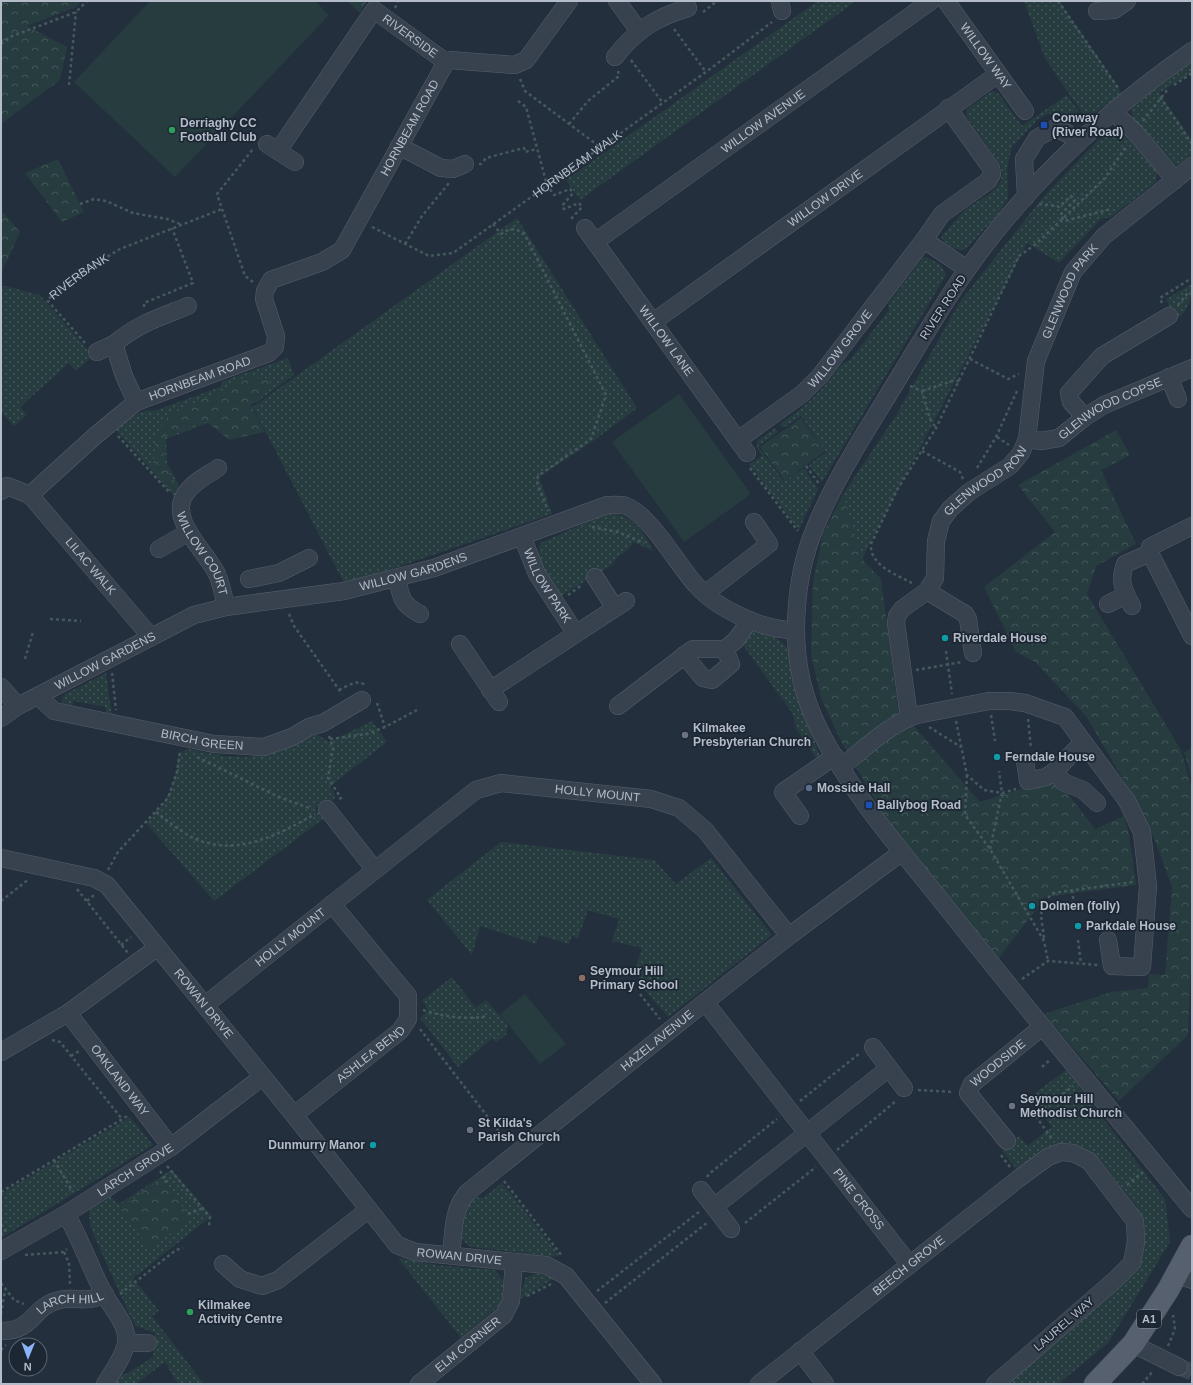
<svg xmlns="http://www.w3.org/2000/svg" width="1193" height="1385" viewBox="0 0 1193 1385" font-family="Helvetica,sans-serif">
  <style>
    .grass { fill: url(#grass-dots) }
    .forest { fill: url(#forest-crowns) }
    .pitch { fill: #263c3f }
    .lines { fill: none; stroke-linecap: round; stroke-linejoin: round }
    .minor-tunnel { stroke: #3a4453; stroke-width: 17; stroke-dasharray: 17 8; stroke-linecap: butt }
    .minor-casing { stroke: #565f6c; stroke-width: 18 }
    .major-casing { stroke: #414a57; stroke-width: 23 }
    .path { stroke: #44595c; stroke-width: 2.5; stroke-dasharray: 3 3; stroke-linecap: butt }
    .minor { stroke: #38414e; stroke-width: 17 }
    .major { stroke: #56606e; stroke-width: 22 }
    .transit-dot { fill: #1a4fb4; stroke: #1d2633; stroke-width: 1.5 }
    .leisure-dot { fill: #2e9e5b; stroke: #1d2633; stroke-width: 1.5 }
    .culture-dot { fill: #0f9aa8; stroke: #1d2633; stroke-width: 1.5 }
    .worship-dot { fill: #6b7280; stroke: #1d2633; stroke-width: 1.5 }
    .service-dot { fill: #5c6f8a; stroke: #1d2633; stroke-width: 1.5 }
    .education-dot { fill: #8d6e63; stroke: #1d2633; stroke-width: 1.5 }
    .labels { text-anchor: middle; stroke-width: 3.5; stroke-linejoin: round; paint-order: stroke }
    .shield { fill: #1d2633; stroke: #878f9c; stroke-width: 1 }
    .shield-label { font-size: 11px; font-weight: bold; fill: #b4bcc9 }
    .street-label { font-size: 12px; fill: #b4bcc9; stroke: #1d2633 }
    .poi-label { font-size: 12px; font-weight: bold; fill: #b4bcc9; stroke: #1d2633; text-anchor: start }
  </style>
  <defs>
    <pattern id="grass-dots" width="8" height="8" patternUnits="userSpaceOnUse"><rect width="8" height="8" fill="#263c3f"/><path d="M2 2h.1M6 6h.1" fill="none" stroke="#435659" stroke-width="1.8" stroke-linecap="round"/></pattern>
    <pattern id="forest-crowns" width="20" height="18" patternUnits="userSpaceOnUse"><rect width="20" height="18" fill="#263c3f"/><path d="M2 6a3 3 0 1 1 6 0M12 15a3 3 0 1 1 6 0" fill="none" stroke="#435659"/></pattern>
  </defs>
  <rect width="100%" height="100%" fill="#242f3e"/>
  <path class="grass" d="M818 1H856L580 200 566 180Z
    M1024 1H1059L1123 94 1086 119 1045 58Z
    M1192 58V72L1159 93 1192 140V155L1176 166 1134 120 1131 110 1136 97Z
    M992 91 998 93 1022 126 1067 95 1084 119 1057 113 1047 114 1038 119 1012 147 1007 167 1008 198 999 213 966 249C957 252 946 245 941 237 949 228 956 219 964 211 981 196 1009 191 1000 164L966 116 967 109Z
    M1124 132 1158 169 1156 182 1111 217 1101 219 1059 263 1027 243 862 559 843 494 895 417 959 303 1044 196 1098 140 1110 134Z
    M517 218 637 408 596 439 539 477 552 514 345 585 253 407Z
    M926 257 941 265 946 275 822 482 809 465 826 452 801 416 783 428 780 424C800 410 818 396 832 376 838 369 841 363 850 360L889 310 888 304 923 258Z
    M1192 284C1192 298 1188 313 1175 320L1166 299Z
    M1 285 40 295 93 356 76 371 69 363 20 407 27 415 14 426 1 412Z
    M288 358 294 375 257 402 210 422 166 439 167 463 182 491 178 500 116 430C127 421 139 408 154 411L220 387 223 381Z
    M775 428 778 432 758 446 784 482 804 468 818 489 799 530 749 464 762 456 757 448V441Z
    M612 513C637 519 642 529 653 551L633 542C628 554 617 553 613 564L561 596C552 581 534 560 540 543 564 533 587 521 612 513Z
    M761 631 778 639 793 653 805 716 820 756 817 759 796 729 793 714 740 641 746 633Z
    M106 673 112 717 106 716V707L74 701 71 709 63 706 62 698 65 694Z
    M372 721 387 742 330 786 334 792 335 798 329 803 323 802 315 808 323 819 214 901 146 823C170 799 175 786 179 753L188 749 225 756 247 757 278 750 311 731 329 742Z
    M501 842 654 860 676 884 711 858 772 935 668 1017 645 990 635 970 642 948 612 941 619 919 588 910 578 938 572 936 569 944 539 935 536 944 480 926 472 955 427 900Z
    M452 977 476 1008 486 1000 508 1025 506 1035 496 1042 493 1038 458 1067 420 1018 428 1010 422 1000Z
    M1066 1070 1165 1199 1170 1242 1108 1343 1058 1384H1001L1144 1241V1225L1136 1206 1100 1160 1083 1147 1065 1144 1048 1147 1017 1170 1002 1151 1019 1136 1027 1146 1052 1127 1030 1097Z
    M130 1117 153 1145 1 1238V1194Z
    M171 1170 212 1216 133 1278 159 1311 152 1316 204 1384H178L165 1362 136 1384H116L120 1374H126L153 1357 155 1333 136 1326 131 1318 91 1229 89 1215 91 1207 109 1195 119 1204Z
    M502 1183 559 1255 556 1257 472 1247C451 1241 463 1206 476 1197L483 1198Z
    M398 1258 437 1265 495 1270 503 1281 502 1299 500 1305 461 1338Z
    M536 1273 555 1278 520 1299 525 1278Z"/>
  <path class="forest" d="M1 1H81L76 7 27 26 67 47 60 80 1 124Z
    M347 1H367L360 13Z
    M58 159 84 212 62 222 25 173Z
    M1 210 20 232 1 274Z
    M246 376 270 379V386L250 403 265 432 229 440 207 422 164 437V463L175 483 176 493 153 468 156 435 170 413 220 392Z
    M801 418 825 451 785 481 760 447Z
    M1116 430 1130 455 1101 470 1136 544 1096 566 1087 594 1181 750 1192 789V938L1188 1035 1119 1101 1044 1014 1111 992 1148 988 1149 974 1165 975 1172 887 1154 838 1135 799 1086 716 1035 662 1016 652 984 587 1055 532 1018 485Z
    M843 494 862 559 881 579 898 708 980 802 1048 780 1065 790 1095 829 1124 816 1129 835 1136 885 1045 897 999 958 901 845 841 741 821 698 811 654 813 582 823 534Z
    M1192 748V780L1184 752Z
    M161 1178 191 1218 150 1249 120 1209Z"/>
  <path class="pitch" d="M150 1H315L329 15 175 177 74 82Z
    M679 394 751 494 684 542 612 442Z
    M525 994 566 1044 540 1064 500 1014Z"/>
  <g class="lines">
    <path class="minor-tunnel" d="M1179 1367 1192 1372"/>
    <g class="minor-casing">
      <g id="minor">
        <path d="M617 1 639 31"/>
        <path d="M780 1 782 11"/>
        <path id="s3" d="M946 1 1025 111"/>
        <path d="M1097 11 1114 10 1127 1"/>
        <path d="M1192 51C1106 111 1027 184 966 271 943 304 922 339 901 374 869 427 833 480 811 538 801 566 796 600 796 630 796 663 803 696 818 727 851 794 901 850 947 908 1027 1009 1110 1109 1192 1209"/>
        <path d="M615 57C635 31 656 17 688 8"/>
        <path d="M1113 112 1135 132 1175 180"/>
        <path d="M267 144 295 162"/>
        <path d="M399 146 441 168 453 169 465 164"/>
        <path id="s4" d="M278 151 374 10 446 62"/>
        <path d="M1026 197 1024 159 1037 138 1053 129 1067 133 1078 143"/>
        <path id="s5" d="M585 228 747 453"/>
        <path d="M924 240 967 269"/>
        <path id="s6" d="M595 242 931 1"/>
        <path id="s7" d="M653 322 998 74"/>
        <path d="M97 352 114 344"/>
        <path d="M1169 377 1178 399"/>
        <path d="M136 402 124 376 114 344C139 323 158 318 188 306"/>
        <path d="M1085 417 1071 402 1069 393 1102 356 1169 316"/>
        <path id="s8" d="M1027 439 1041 441 1059 438 1085 417 1104 405 1192 368"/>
        <path id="s9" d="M738 440 802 394 820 376 924 240 942 214 988 181 992 174 991 168 948 108"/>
        <path id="s10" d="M218 468C208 475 193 482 186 493 167 519 206 551 217 574 221 584 224 597 226 607"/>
        <path id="s11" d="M1 491 7 486 30 495 151 637"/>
        <path id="s12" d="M30 495 95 436 136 402 269 353 275 347 276 336 264 299 265 291 271 280 322 262 342 250 446 62 451 60 462 61 515 65 526 60 569 1"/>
        <path d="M1192 526 1150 547V553L1192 636"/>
        <path id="s13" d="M522 536 537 574 576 634"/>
        <path d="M159 549 189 532"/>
        <path d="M595 577 615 608"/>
        <path d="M397 578C401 597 401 604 420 614"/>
        <path d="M249 579 279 573 309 558"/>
        <path d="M927 591 965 614 968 619 973 653"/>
        <path d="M706 593 769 544 754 522"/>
        <path d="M1108 604 1126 595"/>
        <path d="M1132 606C1123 590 1119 581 1125 564L1150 553"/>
        <path d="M460 644 499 702"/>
        <path d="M684 655 703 678 712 680 731 664 725 649"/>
        <path d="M1 687 18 706"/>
        <path d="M490 690 626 601"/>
        <path id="s14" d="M38 696 54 711 214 744 264 747 292 737 309 727 323 723 362 700"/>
        <path d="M618 706 693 649H725L736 640 750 620"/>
        <path id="s15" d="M909 717 896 623 897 616 902 609 927 591 935 578 936 541 941 521 950 509 969 492 1010 466 1021 453 1027 439 1036 361 1073 272 1104 236 1192 166"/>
        <path id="s16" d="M1 718 18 706 194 615 226 607 344 591 434 568 607 505C613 505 621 504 626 506 651 516 677 564 696 585 717 609 764 631 796 630"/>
        <path d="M1083 742 1055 771 1063 782 1083 790 1097 803"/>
        <path d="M1025 761 1028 781 1046 777 1055 771"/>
        <path d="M841 767C864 749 889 724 917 715L989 701H1010L1025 703 1065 717 1127 801 1142 832 1148 886 1142 967 1112 966 1108 940"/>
        <path d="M327 809 375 870"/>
        <path d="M800 816 783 792 835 756"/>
        <path id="s17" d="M1 858 94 878 107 885 294 1115 397 1245 415 1252 546 1265 566 1276 653 1384"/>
        <path id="s18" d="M705 1002 910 1265"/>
        <path id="s19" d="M205 1005 476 790 501 783 651 799 679 808 705 830 789 936"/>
        <path id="s20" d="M68 1013 171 1147"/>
        <path d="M873 1047 904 1088"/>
        <path d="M1 1052 68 1013 158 947"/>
        <path id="s21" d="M294 1115 400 1031 408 1019V996L332 904"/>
        <path id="s22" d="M1007 1141 968 1093 972 1084 1042 1027"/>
        <path d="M701 1190 731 1229"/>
        <path d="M714 1207 889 1068"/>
        <path d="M66 1214C81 1240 90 1267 104 1294 112 1308 129 1326 126 1343 124 1357 112 1372 105 1384"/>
        <path id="s23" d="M1 1251 66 1214 171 1147 262 1077"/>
        <path id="s24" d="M451 1255C454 1232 452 1209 468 1192L705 1002 789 936 902 852"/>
        <path d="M223 1264 240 1279 262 1286 278 1280 368 1210"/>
        <path d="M1176 1275 1192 1280"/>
        <path id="s25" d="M1 1331C35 1331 31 1307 59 1300 76 1296 87 1304 105 1294"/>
        <path d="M126 1343H148"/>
        <path d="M1133 1344 1179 1367"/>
        <path d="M800 1351 825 1384"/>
        <path id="s26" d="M419 1384 504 1315 511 1301 514 1262"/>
        <path id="s27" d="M759 1384 1018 1179 1048 1157 1061 1152 1073 1153 1089 1161 1135 1221 1136 1242 1132 1263 1115 1280 995 1384"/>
      </g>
    </g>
    <g class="major-casing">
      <path id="major" d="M1095 1384 1133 1344 1168 1290 1192 1246"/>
    </g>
    <g class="path">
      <path d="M1058 1 1118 88"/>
      <path d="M395 8 398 1"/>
      <path d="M703 12 717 1"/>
      <path d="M674 29 706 72"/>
      <path d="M1 44 10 37 76 12 87 1"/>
      <path d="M631 60 663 103"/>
      <path d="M520 79 525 91 600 147"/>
      <path d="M69 85 76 12"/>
      <path d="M1174 85 1192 73"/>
      <path d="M1160 97 1192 144"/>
      <path d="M518 101 526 107 547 185 554 195 570 189 573 193 562 206 564 209 579 203 582 207 571 219 573 221"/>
      <path d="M1143 121 1168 89"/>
      <path d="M569 124 588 101 619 76 618 71"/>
      <path d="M479 164H481L486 158 524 148 525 152 537 149"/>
      <path d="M80 204 94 199 106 201 133 213 167 219 180 224"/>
      <path d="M1039 204 1057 206 1059 207 1071 196 1075 200 1060 215 1065 221 1111 209 1112 210"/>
      <path d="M493 224 501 234C510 228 513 228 524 233L606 395 591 439 538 476 537 482 548 511"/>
      <path id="s1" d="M372 227 429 256 453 253 706 72 772 22"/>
      <path d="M405 244 422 216 449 183"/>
      <path d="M253 282 245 276 217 194 253 149"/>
      <path d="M1162 303 1160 298 1192 278"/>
      <path d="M1178 305 1187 294 1192 292"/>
      <path d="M144 307V303L193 283 172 228"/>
      <path id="s2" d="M85 343 47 300 83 272 120 249 222 209"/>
      <path d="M970 359 1008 379 1019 374"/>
      <path d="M910 386 922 391 930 419 936 428"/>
      <path d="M922 391 952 381H960"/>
      <path d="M118 436 170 493"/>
      <path d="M997 437 1009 445"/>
      <path d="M922 451 960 472 963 479"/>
      <path d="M806 466 820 485"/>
      <path d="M750 468 798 531"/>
      <path d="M977 468 996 437 1017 391"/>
      <path d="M592 527 618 532 644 543"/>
      <path d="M912 583C897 575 869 565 871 544L897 490 936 428 1019 256 1036 244 1105 178 1127 145"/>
      <path d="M568 595 582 585"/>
      <path d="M289 614 294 626 342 694"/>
      <path d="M50 619 81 621"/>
      <path d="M946 651 952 694"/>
      <path d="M25 659 33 632"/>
      <path d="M916 670 962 662"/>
      <path d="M112 673 116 710"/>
      <path d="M339 690C348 686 358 678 366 686"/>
      <path d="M377 703 385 727"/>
      <path d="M991 715 995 741"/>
      <path d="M1028 719 1031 748"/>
      <path d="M956 721 967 775 984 790 1002 793 1016 789"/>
      <path d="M929 727 961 747"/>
      <path d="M329 736 333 748 328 778 341 798 338 800"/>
      <path d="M330 739 367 734 385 727 417 710"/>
      <path d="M197 757 281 798 312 809"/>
      <path d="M967 775 965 815 990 849 1044 941 1048 961"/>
      <path d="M156 812C169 822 183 834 198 840 239 856 280 834 315 814"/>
      <path d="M990 849 1002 793 999 771"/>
      <path d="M108 870 118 852 168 798 177 772 180 751"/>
      <path d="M77 889 128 953"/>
      <path d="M1072 890 1075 911"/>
      <path d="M1 901 29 879"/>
      <path d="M87 901 94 895"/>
      <path d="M1044 938C1042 918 1036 908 1053 893L1133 882"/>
      <path d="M1078 940 1081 964"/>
      <path d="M121 945 131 937"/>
      <path d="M1022 979 1048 961 1098 965"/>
      <path d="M640 994 660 1019"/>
      <path d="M423 1010C445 1017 465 1020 488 1016"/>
      <path d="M420 1029 507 1142"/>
      <path d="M52 1040 60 1042 122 1119"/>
      <path d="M71 1056 79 1051"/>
      <path d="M1042 1067 1051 1059"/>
      <path d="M918 1090 953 1092"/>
      <path d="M800 1101 860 1053"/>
      <path d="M1044 1109 1046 1111 1037 1118 1053 1140"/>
      <path d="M1034 1116 1073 1086"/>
      <path d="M837 1150 896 1101"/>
      <path d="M1001 1155 1010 1167"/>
      <path d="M54 1160 73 1192"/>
      <path d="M167 1166 210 1217 209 1226"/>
      <path d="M160 1171 167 1181 164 1182"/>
      <path d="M707 1177 709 1174 777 1119"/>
      <path d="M504 1181 562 1256"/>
      <path d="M1127 1185 1143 1172"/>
      <path d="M1 1192 129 1115"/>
      <path d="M188 1214 203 1208"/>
      <path d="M745 1223 816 1167"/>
      <path d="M1 1224 6 1232"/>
      <path d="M64 1252 69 1263 70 1284"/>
      <path d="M25 1255 64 1252 67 1249"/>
      <path d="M1 1283 14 1300 24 1304"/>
      <path d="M597 1291 699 1212"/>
      <path d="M120 1294 176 1250 183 1248"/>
      <path d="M527 1296 551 1284"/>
      <path d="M605 1303 708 1222"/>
      <path d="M1 1314 5 1291"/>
      <path d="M1168 1346 1175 1329 1173 1315"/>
      <path d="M1 1350 6 1345"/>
      <path d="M1142 1384 1153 1371"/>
    </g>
    <use href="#minor" class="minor"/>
    <use href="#major" class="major"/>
  </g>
  <g class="transit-dot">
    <rect x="1040" y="121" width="8" height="8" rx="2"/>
    <rect x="865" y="801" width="8" height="8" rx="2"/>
  </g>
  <g class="leisure-dot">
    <circle cx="172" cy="130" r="4"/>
    <circle cx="190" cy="1312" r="4"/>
  </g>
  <g class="culture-dot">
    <circle cx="945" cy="638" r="4"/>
    <circle cx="997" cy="757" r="4"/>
    <circle cx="1032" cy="906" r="4"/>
    <circle cx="1078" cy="926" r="4"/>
    <circle cx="373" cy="1145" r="4"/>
  </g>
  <g class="worship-dot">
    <circle cx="685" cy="735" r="4"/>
    <circle cx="1012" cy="1106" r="4"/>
    <circle cx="470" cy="1130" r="4"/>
  </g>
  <circle class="service-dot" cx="809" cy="788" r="4"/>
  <circle class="education-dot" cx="582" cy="978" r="4"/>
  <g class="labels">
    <rect class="shield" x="1137" y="1310" width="24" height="18" rx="3"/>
    <g class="shield-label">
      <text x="1149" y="1323">A1</text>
    </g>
    <g class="street-label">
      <text dy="4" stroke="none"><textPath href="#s4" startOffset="215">RIVERSIDE</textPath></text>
      <text dy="4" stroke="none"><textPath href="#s3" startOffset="68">WILLOW WAY</textPath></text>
      <text dy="4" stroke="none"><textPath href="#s6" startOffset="207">WILLOW AVENUE</textPath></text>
      <text dy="4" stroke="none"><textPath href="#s12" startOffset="579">HORNBEAM ROAD</textPath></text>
      <text dy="4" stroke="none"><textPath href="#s1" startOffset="241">HORNBEAM WALK</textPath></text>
      <text dy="4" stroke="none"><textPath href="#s7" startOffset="212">WILLOW DRIVE</textPath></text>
      <text dy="4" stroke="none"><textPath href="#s2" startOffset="97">RIVERBANK</textPath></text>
      <text dy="4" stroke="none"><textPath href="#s15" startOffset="492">GLENWOOD PARK</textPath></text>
      <text transform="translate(943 307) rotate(-57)" y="4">RIVER ROAD</text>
      <text dy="4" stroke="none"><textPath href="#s5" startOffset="139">WILLOW LANE</textPath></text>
      <text dy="4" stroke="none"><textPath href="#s9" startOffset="138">WILLOW GROVE</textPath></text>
      <text dy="4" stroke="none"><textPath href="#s12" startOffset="209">HORNBEAM ROAD</textPath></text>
      <text dy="4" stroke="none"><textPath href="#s8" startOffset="92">GLENWOOD COPSE</textPath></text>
      <text dy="4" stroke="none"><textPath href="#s15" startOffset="275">GLENWOOD ROW</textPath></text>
      <text dy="4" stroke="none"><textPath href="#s10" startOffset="108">WILLOW COURT</textPath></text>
      <text dy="4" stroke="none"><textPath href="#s11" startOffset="126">LILAC WALK</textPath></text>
      <text dy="4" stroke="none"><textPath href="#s16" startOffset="443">WILLOW GARDENS</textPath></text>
      <text dy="4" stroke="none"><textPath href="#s13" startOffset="56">WILLOW PARK</textPath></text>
      <text dy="4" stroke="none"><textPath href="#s16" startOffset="119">WILLOW GARDENS</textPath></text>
      <text dy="4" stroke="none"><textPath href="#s14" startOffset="173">BIRCH GREEN</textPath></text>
      <text dy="4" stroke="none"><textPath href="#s19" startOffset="469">HOLLY MOUNT</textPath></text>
      <text dy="4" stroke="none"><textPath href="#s19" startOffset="109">HOLLY MOUNT</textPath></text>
      <text dy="4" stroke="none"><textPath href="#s17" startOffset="263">ROWAN DRIVE</textPath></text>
      <text dy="4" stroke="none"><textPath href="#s24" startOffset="309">HAZEL AVENUE</textPath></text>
      <text dy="4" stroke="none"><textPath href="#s21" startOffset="98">ASHLEA BEND</textPath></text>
      <text dy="4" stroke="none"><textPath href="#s22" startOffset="105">WOODSIDE</textPath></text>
      <text dy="4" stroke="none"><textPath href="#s20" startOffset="85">OAKLAND WAY</textPath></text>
      <text dy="4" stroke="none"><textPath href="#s23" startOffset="157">LARCH GROVE</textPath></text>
      <text dy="4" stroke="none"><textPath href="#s18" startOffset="250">PINE CROSS</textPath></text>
      <text dy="4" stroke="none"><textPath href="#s17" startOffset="636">ROWAN DRIVE</textPath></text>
      <text dy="4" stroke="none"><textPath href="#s27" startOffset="191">BEECH GROVE</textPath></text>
      <text dy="4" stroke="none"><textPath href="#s25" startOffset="78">LARCH HILL</textPath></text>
      <text transform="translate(1064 1324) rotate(-41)" y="4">LAUREL WAY</text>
      <text dy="4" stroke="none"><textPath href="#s26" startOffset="63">ELM CORNER</textPath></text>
    </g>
    <g class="poi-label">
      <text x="1052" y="122">Conway<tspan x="1052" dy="14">(River Road)</tspan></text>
      <text x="180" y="127">Derriaghy CC<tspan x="180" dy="14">Football Club</tspan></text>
      <text x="953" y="642">Riverdale House</text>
      <text x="693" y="732">Kilmakee<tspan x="693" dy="14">Presbyterian Church</tspan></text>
      <text x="1005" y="761">Ferndale House</text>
      <text x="817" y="792">Mosside Hall</text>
      <text x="877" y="809">Ballybog Road</text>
      <text x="1040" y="910">Dolmen (folly)</text>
      <text x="1086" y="930">Parkdale House</text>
      <text x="590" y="975">Seymour Hill<tspan x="590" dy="14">Primary School</tspan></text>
      <text x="1020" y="1103">Seymour Hill<tspan x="1020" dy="14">Methodist Church</tspan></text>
      <text x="478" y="1127">St Kilda's<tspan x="478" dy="14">Parish Church</tspan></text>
      <text x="365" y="1149" text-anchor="end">Dunmurry Manor</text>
      <text x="198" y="1309">Kilmakee<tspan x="198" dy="14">Activity Centre</tspan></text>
    </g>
  </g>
  <rect width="1193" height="1385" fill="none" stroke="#b4bcc9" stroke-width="4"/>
  <g transform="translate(28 1357) rotate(181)"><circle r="19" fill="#1d2633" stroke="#59626f"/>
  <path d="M0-3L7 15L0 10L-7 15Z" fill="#8ab4f8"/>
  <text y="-6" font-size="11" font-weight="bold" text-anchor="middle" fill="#b4bcc9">N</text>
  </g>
</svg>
